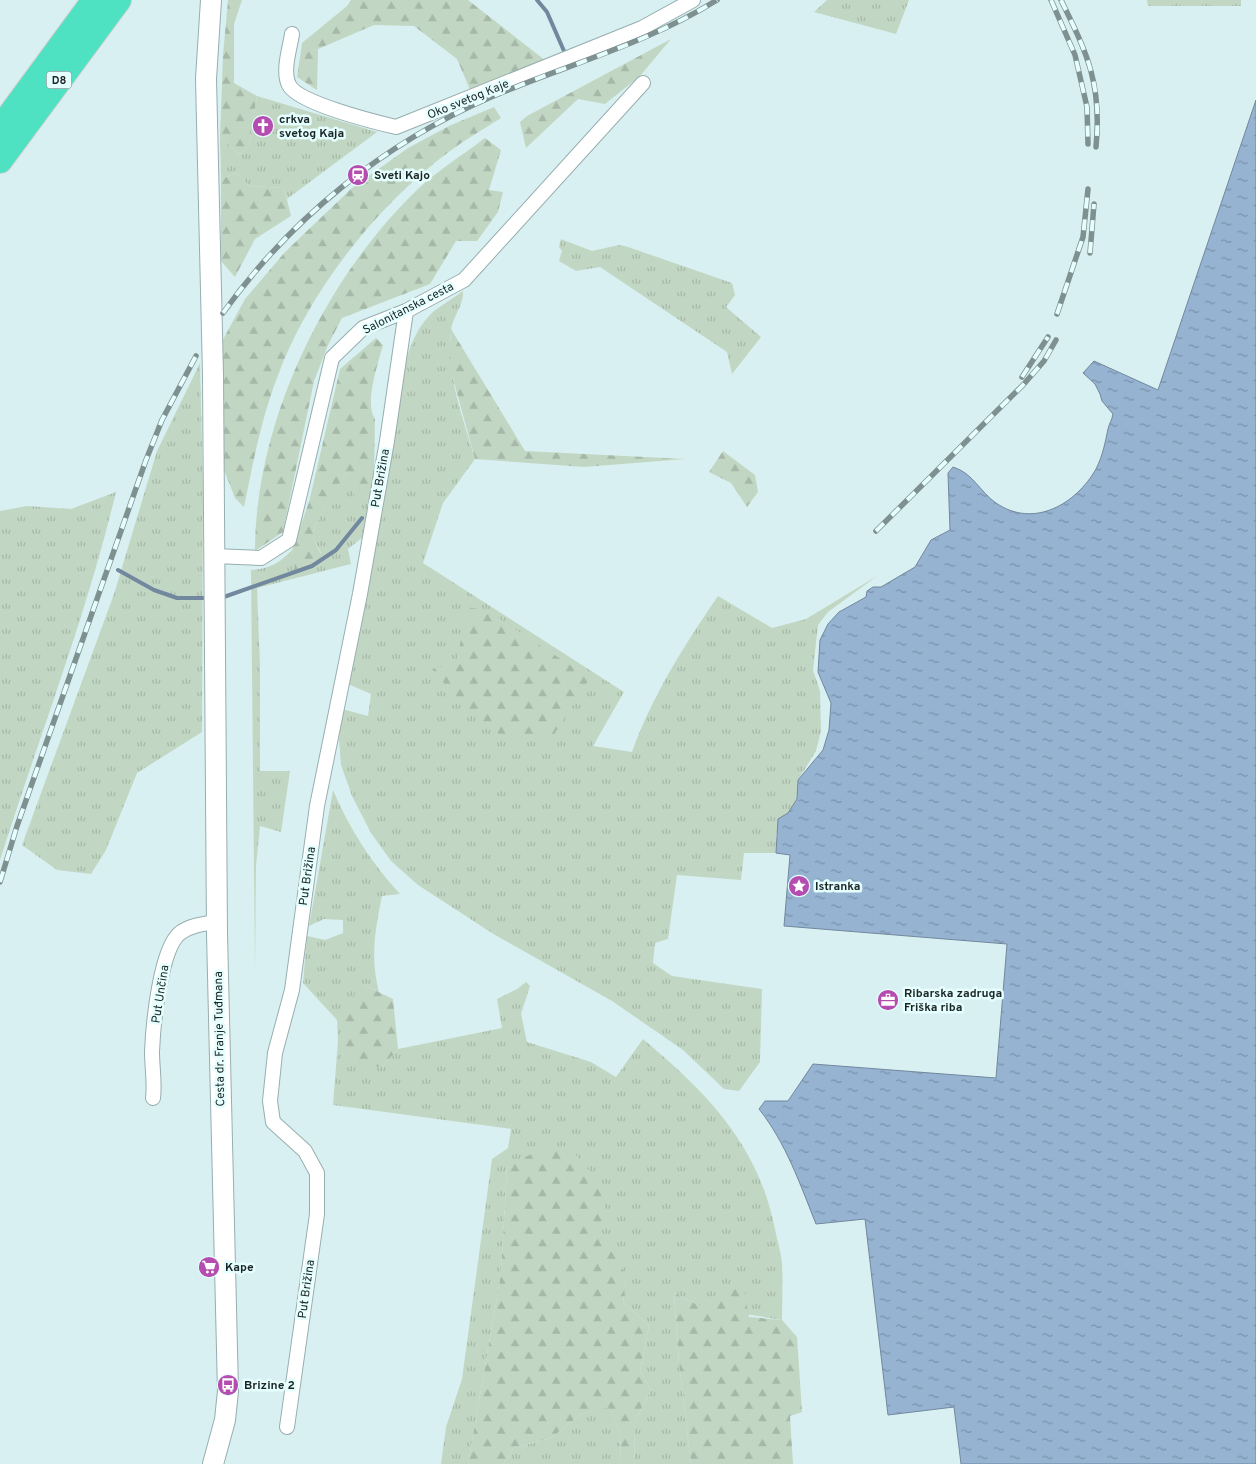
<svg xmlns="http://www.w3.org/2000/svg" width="1256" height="1464" viewBox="0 0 1256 1464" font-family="Overpass,sans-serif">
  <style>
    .grass { fill: url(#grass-tufts) }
    .forest { fill: url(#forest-firs) }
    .water { fill: url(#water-ripples); stroke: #71889e }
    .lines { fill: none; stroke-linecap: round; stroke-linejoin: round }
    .stream { stroke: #71889e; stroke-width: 4 }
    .minor-casing { stroke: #97aeaf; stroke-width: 16 }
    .secondary-casing { stroke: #97aeaf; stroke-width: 22 }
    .trunk-casing { stroke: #cdcfcf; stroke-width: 26 }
    .minor { stroke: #fff; stroke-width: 14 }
    .secondary { stroke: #fff; stroke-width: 20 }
    .trunk { stroke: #4ee2c2; stroke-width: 24 }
    .rail-casing { stroke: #7f9091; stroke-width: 5.5 }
    .rail { stroke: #e5fefe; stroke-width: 4; stroke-dasharray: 11; stroke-linecap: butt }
    .labels { text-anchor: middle; stroke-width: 5; stroke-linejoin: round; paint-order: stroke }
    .shield { fill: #e5fefe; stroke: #586666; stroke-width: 1 }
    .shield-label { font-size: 11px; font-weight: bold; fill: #1c2525 }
    .street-label { font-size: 12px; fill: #1c2525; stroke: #e5fefe }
    .poi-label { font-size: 12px; font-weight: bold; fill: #1c2525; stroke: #e5fefe; text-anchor: start }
  </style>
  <defs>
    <pattern id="grass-tufts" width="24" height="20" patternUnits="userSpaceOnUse" patternTransform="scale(1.25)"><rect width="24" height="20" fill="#c2d7c3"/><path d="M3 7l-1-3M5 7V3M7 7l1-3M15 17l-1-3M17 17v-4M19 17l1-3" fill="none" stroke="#a6b8a7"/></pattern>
    <pattern id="forest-firs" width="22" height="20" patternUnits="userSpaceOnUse" patternTransform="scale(1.25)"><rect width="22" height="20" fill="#c2d7c3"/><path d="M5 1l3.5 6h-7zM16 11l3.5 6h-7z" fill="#a6b8a7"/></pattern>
    <pattern id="water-ripples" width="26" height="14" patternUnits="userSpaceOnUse" patternTransform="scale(1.25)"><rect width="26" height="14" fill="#96b3d2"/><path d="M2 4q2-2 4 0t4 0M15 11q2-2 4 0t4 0" fill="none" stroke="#7a91aa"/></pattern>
  </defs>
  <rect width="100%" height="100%" fill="#d8f0f1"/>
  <path class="grass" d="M827 0H909L896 34 814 12Z
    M1147 0H1241V6H1148Z
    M257 96 377 132 287 199 284 188 249 186 237 173 221 179 220 136 239 155 249 146Z
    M561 239 592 251 619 245 628 247 732 283 735 295 726 307 761 337 732 374 727 352 600 267 576 271 559 261 562 251 559 247Z
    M463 291C464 306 452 317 451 331 446 375 463 417 475 459L443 503 423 563 624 692 593 746 632 752C652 696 685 644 718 596L772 628 806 619 877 576 828 612 818 625 813 670 820 691 821 731 816 751 798 780 797 799 776 835V853H744L741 880 677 875 668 939 655 943 653 963 672 976 762 989 760 1062 739 1091 724 1089 683 1050 612 1001 495 935 418 885 391 861 371 833 352 796 341 765 339 740 342 709 368 716 371 694 348 684 401 381C407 355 413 330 434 311 443 304 454 298 463 291Z
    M200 363 203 488 202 732 137 773 106 850 91 874 57 870 22 845 114 594 157 451Z
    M347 472 370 502 363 537 348 549 351 564 257 588 260 665V771H290L281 832 260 826 256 866 255 971 251 570C269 569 280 563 292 550L296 570 321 553C319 548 313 540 313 535 312 524 340 484 347 472Z
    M116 492C86 617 39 737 0 860V511L27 506 71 509Z
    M333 790C350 830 371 862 400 894L382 896C375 931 370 957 379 992L364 985 382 1067 398 1049 502 1028 497 999 517 989 526 982 530 986 521 1014 527 1042 591 1062 616 1077 643 1039C707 1093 758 1144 775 1229 777 1240 781 1252 782 1263 783 1282 782 1301 782 1320L702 1307 674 1293 679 1364 691 1464H635L634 1422 651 1390 640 1371 649 1326 623 1302 626 1282 507 1165 501 1274 468 1464H441L446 1427 462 1379 492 1159 508 1148 511 1129 333 1105 338 1041 337 1020 303 983 307 936 325 940 343 933V920L324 919 309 926Z
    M609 1406 620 1432 621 1464H503L514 1448 551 1438 580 1415Z"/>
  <path class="forest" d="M228 0H242L234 24V83L257 96 249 146 239 155 220 136 223 55Z
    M351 0H468L546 61 471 92 457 59 414 26 374 25 318 49 317 90 297 77 302 43 347 6Z
    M671 39 640 76 605 104 578 99 526 148 520 122 527 116Z
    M494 107 501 118C484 129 466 139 450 151 377 205 308 292 277 378 261 420 253 463 244 507L235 498 219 457 220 345 245 299 285 252 352 188 408 148 449 126Z
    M485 138 501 150 489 190 503 192 498 212 477 241H456L430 284 342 318 328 345 314 381 283 532 255 551C255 421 325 278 418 189 438 170 463 155 485 138Z
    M237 173 249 186 284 188 291 216 255 239 235 277 221 261V179Z
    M451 329 525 451 685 459 584 467 475 459 449 364Z
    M376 338 383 345C378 363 364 405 375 419L374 472 370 502 354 497 347 472C340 485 313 523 313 534 313 541 320 550 322 557L295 570 292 550 309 502 340 369Z
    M723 451 755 475 758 492 747 507 731 483 709 472Z
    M466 607 486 610 590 678 553 736H501L459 701 432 669 457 663Z
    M364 985 393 999 398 1049 382 1067 353 1064 341 1052 342 1006Z
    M543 1149 575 1154 597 1180 608 1219 581 1238 614 1236 626 1282 623 1302 649 1326 640 1371 651 1390 634 1422 635 1464H621L620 1432 609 1407 580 1415 551 1438 514 1448 503 1464H468L501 1274 507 1165Z
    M741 1274 749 1317 782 1320 797 1337 802 1412 790 1416 793 1464H691L679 1364 674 1293 702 1307Z"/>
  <path class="water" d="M1256 100V1464H961L954 1407 888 1415 865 1219 816 1224C800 1184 786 1143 759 1109L765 1101H788L813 1064 996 1078 1007 944 784 926 790 855 776 853 778 819 788 813 797 799 798 780 823 750 829 730 831 703 818 672 820 640 828 624 839 612 866 597 867 591 873 587H881L915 567 931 540 950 530 948 473 953 467C973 473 980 492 996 503 1034 529 1076 504 1096 469 1103 455 1105 443 1108 429 1109 424 1112 420 1113 414L1102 401 1100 394 1095 384 1083 373 1094 361 1158 390Z"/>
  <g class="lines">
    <path class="stream" d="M537 0 547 12 564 51
      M118 570 154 590 177 598H209
      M221 598 312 566 336 550 362 518"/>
    <g class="minor-casing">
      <path id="minor" d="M292 34C290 48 282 71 289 85 298 103 375 122 396 127L642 28 693 0
        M214 556 261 558 289 540 332 358 363 328 406 311 464 280 643 83
        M153 1098C155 1083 152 1067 152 1052 153 1026 160 949 180 933 191 925 204 924 217 922
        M287 1427 317 1214V1173L305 1151 273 1122 270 1101 275 1053 292 990 317 806 360 594 387 441 406 311"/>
    </g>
    <g class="secondary-casing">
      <path id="secondary" d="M211 0 206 79 213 375 217 934 228 1391 225 1420 213 1464"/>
    </g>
    <g class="trunk-casing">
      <path id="trunk" d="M0 128 94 0
        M0 161 119 0"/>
    </g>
    <use href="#minor" class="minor"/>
    <use href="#secondary" class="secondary"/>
    <use href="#trunk" class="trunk"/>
    <g class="rail-casing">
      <path id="rail" d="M1051 0 1075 55 1087 107 1088 144
        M1061 0C1088 55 1102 85 1096 147
        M1090 253 1094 204
        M223 313C291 218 383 144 491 97 566 65 647 44 717 0
        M1057 314 1083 237 1088 189
        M1022 377 1048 337
        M876 531 1023 385 1044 361 1056 340
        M0 882 17 826 146 460 162 420 196 356"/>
    </g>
    <use href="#rail" class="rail"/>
  </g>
  <defs>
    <g id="church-disc" transform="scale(1.125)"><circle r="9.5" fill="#b54db0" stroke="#e5fefe"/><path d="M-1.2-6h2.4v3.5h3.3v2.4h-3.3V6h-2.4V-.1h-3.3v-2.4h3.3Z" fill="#fff"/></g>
    <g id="station-disc" transform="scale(1.125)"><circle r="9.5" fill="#b54db0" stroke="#e5fefe"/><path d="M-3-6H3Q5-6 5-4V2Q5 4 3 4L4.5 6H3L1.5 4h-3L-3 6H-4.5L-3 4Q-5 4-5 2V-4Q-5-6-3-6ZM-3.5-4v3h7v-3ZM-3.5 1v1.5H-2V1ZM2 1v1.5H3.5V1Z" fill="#fff"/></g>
    <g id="sight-disc" transform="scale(1.125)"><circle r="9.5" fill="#b54db0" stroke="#e5fefe"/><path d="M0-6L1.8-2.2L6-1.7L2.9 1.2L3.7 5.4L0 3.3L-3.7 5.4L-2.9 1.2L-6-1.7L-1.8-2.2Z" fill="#fff"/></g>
    <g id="office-disc" transform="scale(1.125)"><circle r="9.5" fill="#b54db0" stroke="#e5fefe"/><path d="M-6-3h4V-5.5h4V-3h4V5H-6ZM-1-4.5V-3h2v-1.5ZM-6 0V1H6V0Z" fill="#fff"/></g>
    <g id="supermarket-disc" transform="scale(1.125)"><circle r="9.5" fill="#b54db0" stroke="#e5fefe"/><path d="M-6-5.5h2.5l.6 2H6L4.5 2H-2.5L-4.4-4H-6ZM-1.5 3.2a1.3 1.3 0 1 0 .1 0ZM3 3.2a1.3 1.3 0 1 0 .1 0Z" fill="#fff"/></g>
    <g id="bus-disc" transform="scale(1.125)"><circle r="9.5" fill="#b54db0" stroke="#e5fefe"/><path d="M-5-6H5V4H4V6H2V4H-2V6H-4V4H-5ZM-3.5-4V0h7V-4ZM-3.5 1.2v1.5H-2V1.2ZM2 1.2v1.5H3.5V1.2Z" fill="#fff"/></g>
  </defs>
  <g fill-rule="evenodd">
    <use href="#church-disc" x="263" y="126"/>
    <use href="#station-disc" x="358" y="175"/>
    <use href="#sight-disc" x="799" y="886"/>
    <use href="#office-disc" x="888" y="1000"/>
    <use href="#supermarket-disc" x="209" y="1267"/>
    <use href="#bus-disc" x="228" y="1385"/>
  </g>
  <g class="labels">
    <rect class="shield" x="46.5" y="71.5" width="25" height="17" rx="4"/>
    <g class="shield-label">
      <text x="59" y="84">D8</text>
    </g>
    <g class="street-label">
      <text transform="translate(468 99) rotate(-22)" y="4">Oko svetog Kaje</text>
      <text transform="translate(408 308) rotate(-27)" y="4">Salonitanska cesta</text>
      <text transform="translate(380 478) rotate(-80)" y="4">Put Brižina</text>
      <text transform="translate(307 876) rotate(-82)" y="4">Put Brižina</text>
      <text transform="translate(160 994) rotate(-81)" y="4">Put Unčina</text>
      <text transform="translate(219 1039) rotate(-91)" y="4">Cesta dr. Franje Tuđmana</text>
      <text transform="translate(306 1289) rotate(-82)" y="4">Put Brižina</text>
    </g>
    <g class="poi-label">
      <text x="279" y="123">crkva<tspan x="279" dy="14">svetog Kaja</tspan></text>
      <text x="374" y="179">Sveti Kajo</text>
      <text x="815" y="890">Istranka</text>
      <text x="904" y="997">Ribarska zadruga<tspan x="904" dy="14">Friška riba</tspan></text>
      <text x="225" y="1271">Kape</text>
      <text x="244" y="1389">Brizine 2</text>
    </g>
  </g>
</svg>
